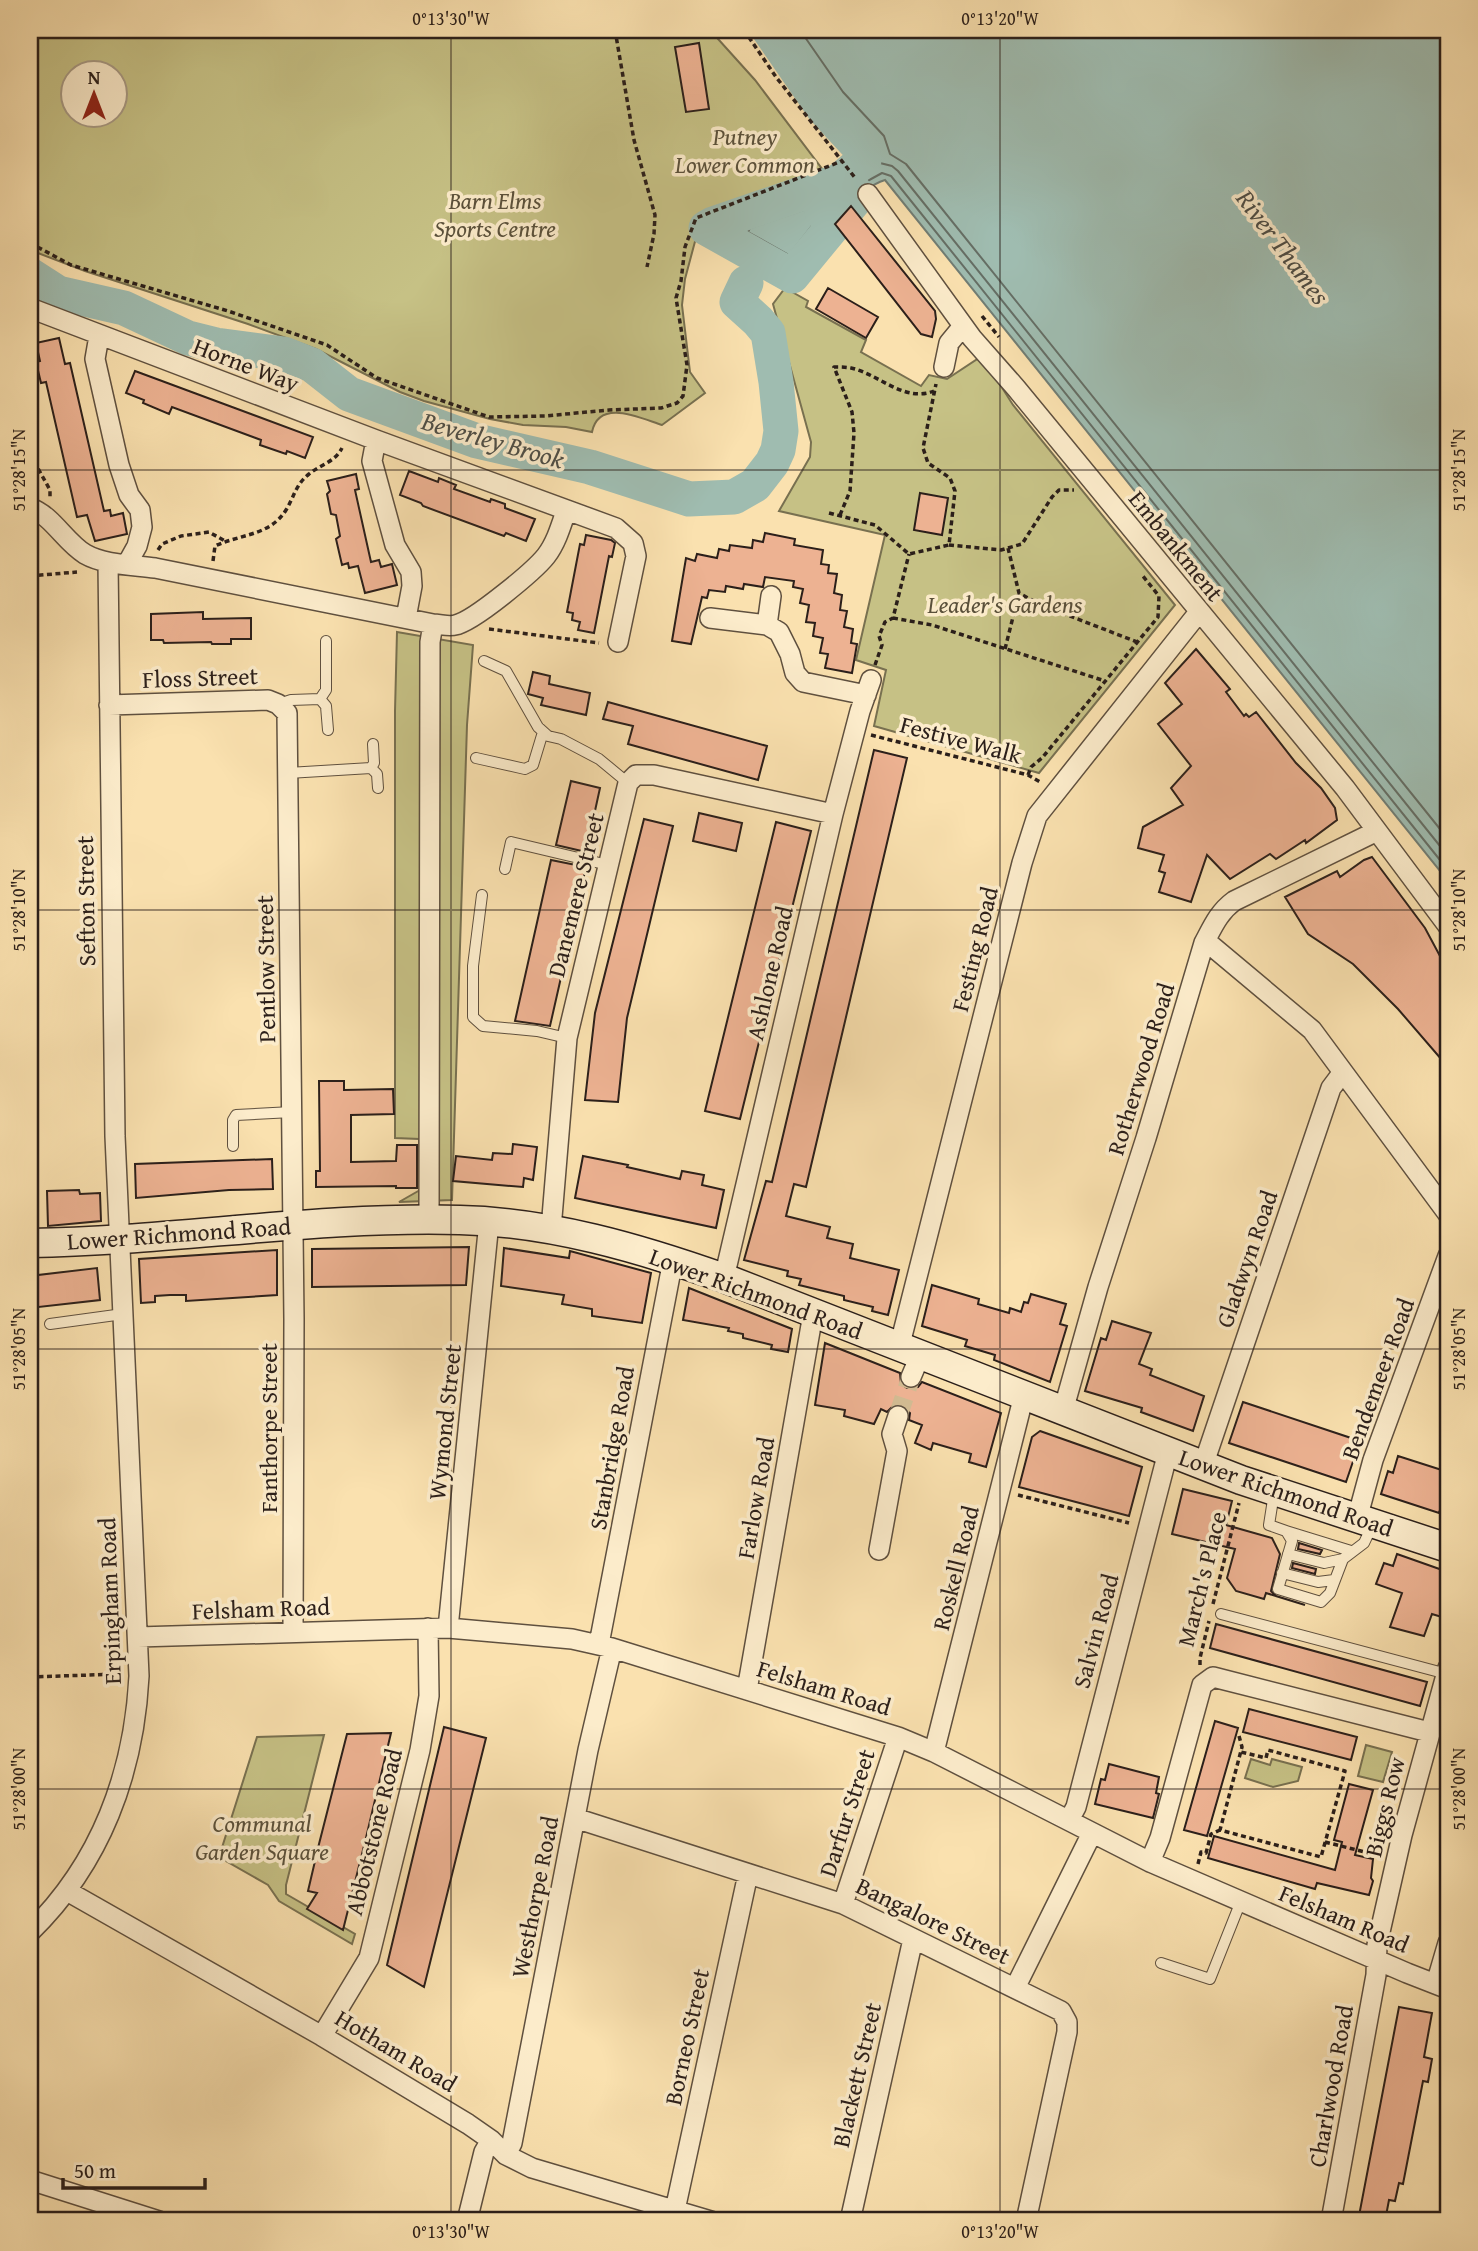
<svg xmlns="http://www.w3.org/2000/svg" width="1478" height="2251" viewBox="0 0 1478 2251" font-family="'Gentium Book Plus',serif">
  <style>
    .green { fill: #c6c185; stroke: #787050; stroke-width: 2; fill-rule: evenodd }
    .water { fill: #9fbcb0; stroke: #717d74; stroke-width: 2 }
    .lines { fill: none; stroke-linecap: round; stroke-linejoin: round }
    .shore { stroke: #656e65; stroke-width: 2 }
    .river { stroke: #9fbcb0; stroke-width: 35 }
    .building { fill: #edb292; stroke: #2b1f1a; stroke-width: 2 }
    .street-tunnel { stroke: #d1ba91; stroke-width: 19; stroke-dasharray: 19 10; stroke-linecap: butt }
    .lane-casing { stroke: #5f503f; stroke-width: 12 }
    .street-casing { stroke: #5f503f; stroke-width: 22 }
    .secondary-casing { stroke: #2b1f1a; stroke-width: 31 }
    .path { stroke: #2b1f1a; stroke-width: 3.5; stroke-dasharray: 5 3.5; stroke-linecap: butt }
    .lane { stroke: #fceccb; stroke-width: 10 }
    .street { stroke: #fceccb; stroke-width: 19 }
    .secondary { stroke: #fceccb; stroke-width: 28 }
    .ticks { fill: none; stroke: #2b1f1a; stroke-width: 2; stroke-opacity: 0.45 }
    .labels { text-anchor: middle; stroke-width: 7; stroke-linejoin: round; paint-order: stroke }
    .park-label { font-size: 24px; font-style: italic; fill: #5a503a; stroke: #fceccb }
    .street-label { font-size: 24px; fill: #2b1f1a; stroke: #fceccb }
    .water-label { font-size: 26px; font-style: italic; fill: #4e4e47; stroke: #fceccb }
    .neatline { fill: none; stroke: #2b1f1a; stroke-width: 2.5 }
    .ticks-label { font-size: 18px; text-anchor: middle; fill: #2b1f1a }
  </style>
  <rect width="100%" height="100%" fill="#fae1af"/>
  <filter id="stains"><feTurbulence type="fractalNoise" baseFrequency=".00286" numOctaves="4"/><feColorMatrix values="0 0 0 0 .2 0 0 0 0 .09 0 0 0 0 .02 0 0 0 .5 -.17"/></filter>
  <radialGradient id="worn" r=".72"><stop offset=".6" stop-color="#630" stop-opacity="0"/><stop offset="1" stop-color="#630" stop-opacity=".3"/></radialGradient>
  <path class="green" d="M30 30H710L755 80 829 178 701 219 685 279 682 305 690 372 705 393 662 425C640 418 599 398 592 432L566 427 523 425 490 419 424 401 400 392 316 349 248 324 85 271 30 250ZM74 74H116V116H74Z
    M785 288 808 301 806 307 866 340 861 352 921 386 929 375 947 379 982 356 1013 405 1175 605 1039 773 874 726 886 670 856 660 885 535 779 511 810 457 811 442 773 304Z
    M397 632 473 645 467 725 452 1200 399 1202 420 1190 419 1139 395 1138V711Z
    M324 1735 286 1885V1894L355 1934 352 1944 279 1901 268 1885 219 1857 257 1737Z
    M1366 1745 1392 1752 1383 1782 1358 1776Z
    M1251 1759 1270 1765 1272 1759 1302 1767 1298 1781 1273 1787 1245 1778Z"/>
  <path class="water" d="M769 30H1433L1448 51V881L885 180C848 192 816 246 792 276L706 228 713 224 839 181 864 160 863 151 823 108Z"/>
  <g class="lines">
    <path class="shore" d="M777 30 828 104 869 147 871 161 842 188 729 226 727 231 791 266 847 198 861 186
      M788 30 835 98 876 142 880 163 892 166 898 171 1448 856
      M800 30 843 92 884 136 890 154 906 164 1448 839
      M862 184 882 173 891 176 1448 870
      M821 204 825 205V209L789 255 748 232 750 228Z"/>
    <path class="river" d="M769 30 823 108 863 151 864 160 839 181 713 224 706 228 792 276 858 196 855 192 822 212
      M1433 30 1448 51
      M30 275 58 293 124 308 188 338 216 345 284 354 312 365 349 394 477 441 590 467 689 499 734 497 755 485 772 463 778 450 781 431 776 382 768 333 758 321 737 302 746 283"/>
  </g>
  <path class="building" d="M699 43 709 109 686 112 675 47Z
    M851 206 935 311 936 319 932 337 921 334 835 224Z
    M828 288 878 317 866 338 816 309Z
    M59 338 65 364 70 363 104 511 110 510 111 516 123 513 127 534 95 541 87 515 77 517 46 382 41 383 36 362 40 361 36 343Z
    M135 371 313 437 305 458 287 451 286 454 260 445 261 440 172 407 169 414 143 403 144 400 126 393Z
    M409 471 438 482 439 478 456 485 454 489 490 502 491 499 505 504V508L535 519 526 541 506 533 504 536 423 506 421 503 400 495Z
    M356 474 359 489 355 490 371 562 379 560 381 567 392 564 397 585 365 593 358 566 349 568 348 563 342 565 336 539 340 536 336 515 331 514 327 494 330 491 327 481Z
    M920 493 948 498 942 535 914 530Z
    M765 533 795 539 794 545 823 550 821 564 829 565 828 573 837 574 834 593 842 595 840 610 847 611 844 627 853 629 851 643 857 644 852 673 825 668 828 654 820 653 823 638 813 636 815 623 806 622 809 605 800 603 803 589 793 587 794 581 765 577 763 587 744 584 743 589 726 586 725 592 709 590 707 598 702 597 691 644 672 641 686 558 695 561 697 554 717 558 719 549 729 551 730 545 752 548 753 540 763 542Z
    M586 535 611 540 615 543 612 557 609 556 594 633 578 630 580 622 572 620 573 613 567 612 580 544 584 545Z
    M203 612V619L251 618V639H231V644H212L211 642 164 643 163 640H151V614Z
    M1196 649 1230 689 1226 692 1244 716 1246 714 1249 717 1256 712 1296 763 1321 788 1335 808 1337 820 1306 843 1305 840 1276 859 1270 854 1230 879 1207 855 1191 902 1159 892 1165 873 1159 871 1164 855 1138 848 1143 827 1183 805 1171 788 1191 766 1158 724 1182 704 1165 683Z
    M533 672 550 676 549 684 590 693 586 715 541 705 543 698 528 694Z
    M608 702 767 746 758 780 628 744 633 726 603 719Z
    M874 750 907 758 806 1187 794 1184 786 1216 830 1227 827 1238 853 1244 850 1258 899 1270 888 1315 872 1311 873 1307 844 1300V1296L799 1285 801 1279 787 1276 788 1271 744 1260 766 1181 772 1182Z
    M571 781 600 788 586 852 556 845Z
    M699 813 742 823 736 851 693 841Z
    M644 819 673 826 627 1018 618 1102 585 1100 595 1013Z
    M776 822 811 831 740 1119 705 1111Z
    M1372 857 1425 928 1448 971V1067L1398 1009 1353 964 1308 934 1285 897 1337 871 1340 877 1364 860Z
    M551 860 586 867 550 1026 515 1021Z
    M319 1081H344V1090L393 1089 394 1114 351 1115V1162L396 1161 397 1145H417V1188H396V1186L316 1187V1171H320Z
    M513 1144 537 1147 533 1180 524 1178 523 1187 453 1181 456 1156 492 1160 493 1153 512 1154Z
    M583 1156 628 1165 627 1167 680 1179 682 1171 704 1175 702 1185 724 1190 716 1228 575 1198Z
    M272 1159 273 1189 229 1190 136 1198 135 1164Z
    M79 1190 80 1194 100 1193 101 1221 48 1226 47 1191Z
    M469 1247 466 1285 312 1287V1249Z
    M504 1248 569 1258 570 1251 651 1273 642 1323 592 1316V1309L562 1304 564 1295 501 1286Z
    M277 1250V1295L186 1301V1295H170L155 1296V1302L141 1303 139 1259Z
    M97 1268 100 1300 30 1308V1276Z
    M932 1285 979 1299 978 1304 1009 1313 1010 1308 1021 1312 1024 1302 1028 1303 1031 1294 1066 1304 1060 1324 1067 1326 1050 1382 994 1360 995 1355 965 1346 967 1340 922 1326Z
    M689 1288 792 1329 788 1352 771 1349 772 1345 743 1338V1334L728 1331 729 1328 683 1320Z
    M1112 1321 1151 1333 1139 1364 1152 1369 1150 1375 1204 1396 1193 1431 1141 1412 1142 1408 1085 1391 1101 1338 1106 1340Z
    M825 1343 900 1373 901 1384 907 1388 918 1387 922 1382 1001 1413 986 1467 969 1462 971 1454 933 1443 931 1450 915 1443 922 1425 909 1420 910 1413 902 1405 895 1404 887 1412 881 1409 874 1424 844 1416 845 1410 815 1405Z
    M1243 1402 1360 1441 1346 1482 1229 1443Z
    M1040 1431 1142 1467 1129 1516 1019 1487 1032 1437Z
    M1398 1456 1448 1472V1486L1439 1513 1381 1494 1388 1471 1393 1473Z
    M1183 1489 1232 1501 1226 1525 1272 1538 1280 1554 1271 1591 1276 1596 1305 1605 1266 1593 1264 1599 1236 1591 1227 1578 1235 1549 1172 1534Z
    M1299 1543 1322 1550 1320 1554 1298 1549Z
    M1397 1554 1448 1572V1608L1445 1618 1432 1614 1424 1636 1390 1627 1402 1593 1376 1584 1384 1563 1393 1566Z
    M1293 1563 1316 1569 1315 1574 1292 1568Z
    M1216 1624 1427 1682 1420 1706 1210 1648Z
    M1249 1709 1357 1737 1351 1760 1243 1732Z
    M1215 1721 1238 1728 1207 1836 1184 1830Z
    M444 1727 486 1738 424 1987 387 1965Z
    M391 1733 365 1842 343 1930 307 1909 317 1893 308 1891 319 1844 347 1734Z
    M1109 1764 1159 1777 1156 1793 1159 1794 1153 1818 1095 1804 1101 1779 1105 1780Z
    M1349 1784 1373 1790 1355 1855 1373 1859 1371 1878 1373 1881 1369 1895 1317 1883 1315 1889 1208 1858 1214 1836 1335 1870 1342 1842 1334 1840Z
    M1399 2007 1432 2013 1424 2057 1432 2059 1428 2082 1423 2081 1403 2184 1399 2183 1395 2201 1389 2200 1385 2221H1358Z"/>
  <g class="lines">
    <path class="street-tunnel" d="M898 1416 911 1377"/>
    <g class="lane-casing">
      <path id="lane" d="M484 661 506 671 538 727 548 736 561 739 599 759 628 783
        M320 699 326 706 328 730
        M279 704 291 700 320 699 326 690V641
        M476 758 525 769 533 765 543 732
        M371 768 374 763 373 744
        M288 773 371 768 377 774 378 788
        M505 869 511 842 608 865
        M482 895 473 966V1017L483 1026 537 1031 567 1038
        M233 1146V1120L236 1115 292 1112
        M50 1324 123 1314
        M1274 1493 1269 1525 1286 1531 1292 1541 1278 1589 1321 1602 1330 1593 1343 1559 1364 1543 1373 1524
        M1286 1531 1351 1551
        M1288 1554 1324 1563 1343 1559
        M1282 1573 1318 1582 1334 1580
        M1221 1614 1447 1674
        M1161 1963 1210 1979 1241 1901"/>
    </g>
    <g class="street-casing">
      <path id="street" d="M868 194 972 338 1016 388 1345 788 1448 926
        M30 308 376 440 616 528 633 543 636 556 618 642
        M99 336 95 359 119 465 129 495 140 510 142 527 137 546 127 564
        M944 367 949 343 963 326
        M376 440 372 461 395 545 411 572 412 586 406 618
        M30 508C52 515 65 542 85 554 104 565 133 565 155 568L433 624C440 624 449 627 455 625 473 622 534 571 546 556 556 543 561 526 566 511
        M710 618 767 625 779 632 790 654 795 673 803 682 866 695
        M767 625 771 596
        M109 705 268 700 278 704 287 713 294 1319 293 1632
        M1204 943 1213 947 1312 1030 1448 1214
        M429 1220 430 642 433 624
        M551 1229 567 1038 628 783 636 775H654L833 814
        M724 1278 833 814 860 711 871 680
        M899 1348 1022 863 1037 816 1199 612
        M911 1377 920 1356
        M1063 1411 1098 1287 1146 1138 1204 943C1213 926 1219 912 1234 901L1377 831
        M1203 1466 1331 1088 1343 1072
        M1357 1519 1373 1460 1448 1256
        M879 1550 897 1451 892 1434 898 1416
        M448 1628 489 1222
        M138 1637 448 1628 572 1639 612 1648 898 1737 934 1752 1150 1862 1407 1973 1448 1989
        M599 1644 673 1260
        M747 1690 813 1314
        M934 1752 1024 1395
        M575 1818 843 1904 1061 2011 1067 2022V2032L1026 2221
        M1069 1820 1076 1807 1168 1452
        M1150 1862 1160 1838 1202 1685 1213 1677 1429 1732
        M67 1891 322 2036 468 2124 491 2140 506 2155 532 2168 711 2221
        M843 1904 898 1737
        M30 1932C101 1863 134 1773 139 1676L115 1136 108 562
        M1436 1984 1448 1943
        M1015 1988 1092 1833
        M322 2036 369 1958 420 1750 429 1696 428 1628
        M506 2155 512 2143 588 1750 612 1648
        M30 2180 159 2221
        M675 2210 748 1874
        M467 2221 484 2152 491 2140
        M850 2221 913 1939
        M1331 2221 1376 1975 1377 1945 1402 1835 1448 1668"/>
    </g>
    <g class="secondary-casing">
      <path id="secondary" d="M30 1243C173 1241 316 1216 460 1220 550 1222 639 1248 724 1278L1241 1480 1448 1548"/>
    </g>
    <path class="path" d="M615 30 634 140 655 215 654 234 647 267
      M744 30 776 77 856 179
      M1440 30 1448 40
      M30 243 71 265 228 311 327 345 377 378 489 417 545 416 609 410 661 408 677 403 683 396 687 365 676 298 681 281 685 247 696 218 842 161
      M982 316 999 337
      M30 454 50 490V498
      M829 513 875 525 909 554 949 545 955 491 950 478 928 463 923 448 936 384
      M840 515 850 491 854 433 852 412 834 367C839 367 845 367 851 368 879 374 904 403 934 391
      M949 545 1001 550 1022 544 1052 497 1059 490H1074
      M1008 548 1019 593 1039 604 1137 642
      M158 550 162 544 181 536 209 532 225 541
      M213 561 215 546C240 534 270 536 286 510 294 497 296 484 309 474 320 465 335 462 342 448
      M30 576 77 572
      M893 618 932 625 1105 681
      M489 629 599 643
      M1005 649 1019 593
      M875 665 882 645 879 636 885 622 893 618 909 554
      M871 735 1028 775 1042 783
      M1028 775 1031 767 1042 758 1158 617 1159 596 1142 575
      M1018 1495 1129 1523
      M1443 1522 1448 1508
      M1213 1604 1239 1503
      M1200 1665V1658L1209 1621
      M30 1677 120 1674
      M1239 1736 1242 1747 1220 1830 1321 1857 1345 1771 1268 1750 1266 1758 1241 1752
      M1325 1842 1377 1855
      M1198 1864 1201 1852 1206 1853 1211 1834 1220 1830"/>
    <use href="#lane" class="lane"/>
    <use href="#street" class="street"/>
    <use href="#secondary" class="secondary"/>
  </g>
  <path class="ticks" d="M30 30H1448M451 30V2221M1000 30V2221M30 470H1448M30 910H1448M30 1349H1448M30 1789H1448"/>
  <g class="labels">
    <g class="park-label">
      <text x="745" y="145">Putney<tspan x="745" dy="28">Lower Common</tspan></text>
      <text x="495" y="209">Barn Elms<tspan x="495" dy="28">Sports Centre</tspan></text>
      <text x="1005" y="613">Leader's Gardens</text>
      <text x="262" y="1832">Communal<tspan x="262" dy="28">Garden Square</tspan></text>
    </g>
    <g class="street-label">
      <text transform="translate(246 365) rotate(21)" y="8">Horne Way</text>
      <text transform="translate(1176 546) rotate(51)" y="8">Embankment</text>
      <text transform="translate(200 678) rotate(-2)" y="8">Floss Street</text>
      <text transform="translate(961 740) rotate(15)" y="8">Festive Walk</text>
      <text transform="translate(576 895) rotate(-76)" y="8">Danemere Street</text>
      <text transform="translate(86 901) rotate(-91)" y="8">Sefton Street</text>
      <text transform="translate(975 949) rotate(-76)" y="8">Festing Road</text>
      <text transform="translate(266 969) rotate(-91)" y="8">Pentlow Street</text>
      <text transform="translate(770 973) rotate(-77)" y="8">Ashlone Road</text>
      <text transform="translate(1141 1069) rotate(-73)" y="8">Rotherwood Road</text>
      <text transform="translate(179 1234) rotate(-4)" y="8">Lower Richmond Road</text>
      <text transform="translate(1247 1259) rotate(-71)" y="8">Gladwyn Road</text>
      <text transform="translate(756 1294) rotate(20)" y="8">Lower Richmond Road</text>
      <text transform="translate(1378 1379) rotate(-70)" y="8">Bendemeer Road</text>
      <text transform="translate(445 1422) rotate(-84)" y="8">Wymond Street</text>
      <text transform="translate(269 1428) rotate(-90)" y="8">Fanthorpe Street</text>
      <text transform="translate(612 1448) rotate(-80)" y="8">Stanbridge Road</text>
      <text transform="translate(1286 1493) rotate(19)" y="8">Lower Richmond Road</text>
      <text transform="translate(756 1498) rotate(-80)" y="8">Farlow Road</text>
      <text transform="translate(956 1568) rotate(-76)" y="8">Roskell Road</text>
      <text transform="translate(1202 1579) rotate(-76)" y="8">March's Place</text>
      <text transform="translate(110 1601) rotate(-92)" y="8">Erpingham Road</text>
      <text transform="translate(261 1609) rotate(-2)" y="8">Felsham Road</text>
      <text transform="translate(1096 1631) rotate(-75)" y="8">Salvin Road</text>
      <text transform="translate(824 1688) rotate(17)" y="8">Felsham Road</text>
      <text transform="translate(1385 1807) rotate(-76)" y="8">Biggs Row</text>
      <text transform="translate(847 1813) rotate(-72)" y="8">Darfur Street</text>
      <text transform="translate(374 1832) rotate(-76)" y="8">Abbotstone Road</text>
      <text transform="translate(535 1897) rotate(-79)" y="8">Westhorpe Road</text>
      <text transform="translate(1344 1919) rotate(23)" y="8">Felsham Road</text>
      <text transform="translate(933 1921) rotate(26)" y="8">Bangalore Street</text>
      <text transform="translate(687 2037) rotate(-78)" y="8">Borneo Street</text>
      <text transform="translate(396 2051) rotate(31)" y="8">Hotham Road</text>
      <text transform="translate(857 2075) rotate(-77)" y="8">Blackett Street</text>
      <text transform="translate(1331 2086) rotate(-80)" y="8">Charlwood Road</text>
    </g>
    <g class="water-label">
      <text transform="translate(1283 247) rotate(53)" y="9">River Thames</text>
      <text transform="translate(493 440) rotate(16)" y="9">Beverley Brook</text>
    </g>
  </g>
  <rect width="1478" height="2251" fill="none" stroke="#fae1af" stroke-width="77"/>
  <g transform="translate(94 94)"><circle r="33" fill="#fceccb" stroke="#a89a84" stroke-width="2"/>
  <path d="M0-5L12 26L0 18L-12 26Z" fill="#8f2418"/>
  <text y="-10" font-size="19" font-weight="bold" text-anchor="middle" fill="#2b1f1a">N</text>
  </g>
  <path d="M63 2178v10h142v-10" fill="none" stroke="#2b1f1a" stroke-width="3.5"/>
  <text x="74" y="2178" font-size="21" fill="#2b1f1a" stroke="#fceccb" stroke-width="5" paint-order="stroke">50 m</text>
  <rect x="38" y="38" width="1402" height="2174" class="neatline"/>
  <g class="ticks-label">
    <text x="451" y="25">0°13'30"W</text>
    <text x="1000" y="25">0°13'20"W</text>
    <text transform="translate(19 470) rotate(-90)" y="6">51°28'15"N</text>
    <text transform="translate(1459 470) rotate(-90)" y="6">51°28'15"N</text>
    <text transform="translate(19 910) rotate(-90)" y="6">51°28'10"N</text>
    <text transform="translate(1459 910) rotate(-90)" y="6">51°28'10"N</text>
    <text transform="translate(19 1349) rotate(-90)" y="6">51°28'05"N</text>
    <text transform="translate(1459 1349) rotate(-90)" y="6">51°28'05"N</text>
    <text transform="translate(19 1789) rotate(-90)" y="6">51°28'00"N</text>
    <text transform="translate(1459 1789) rotate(-90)" y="6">51°28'00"N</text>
    <text x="451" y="2238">0°13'30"W</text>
    <text x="1000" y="2238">0°13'20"W</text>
  </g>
  <rect width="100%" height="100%" filter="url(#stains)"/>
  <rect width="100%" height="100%" fill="url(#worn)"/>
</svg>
